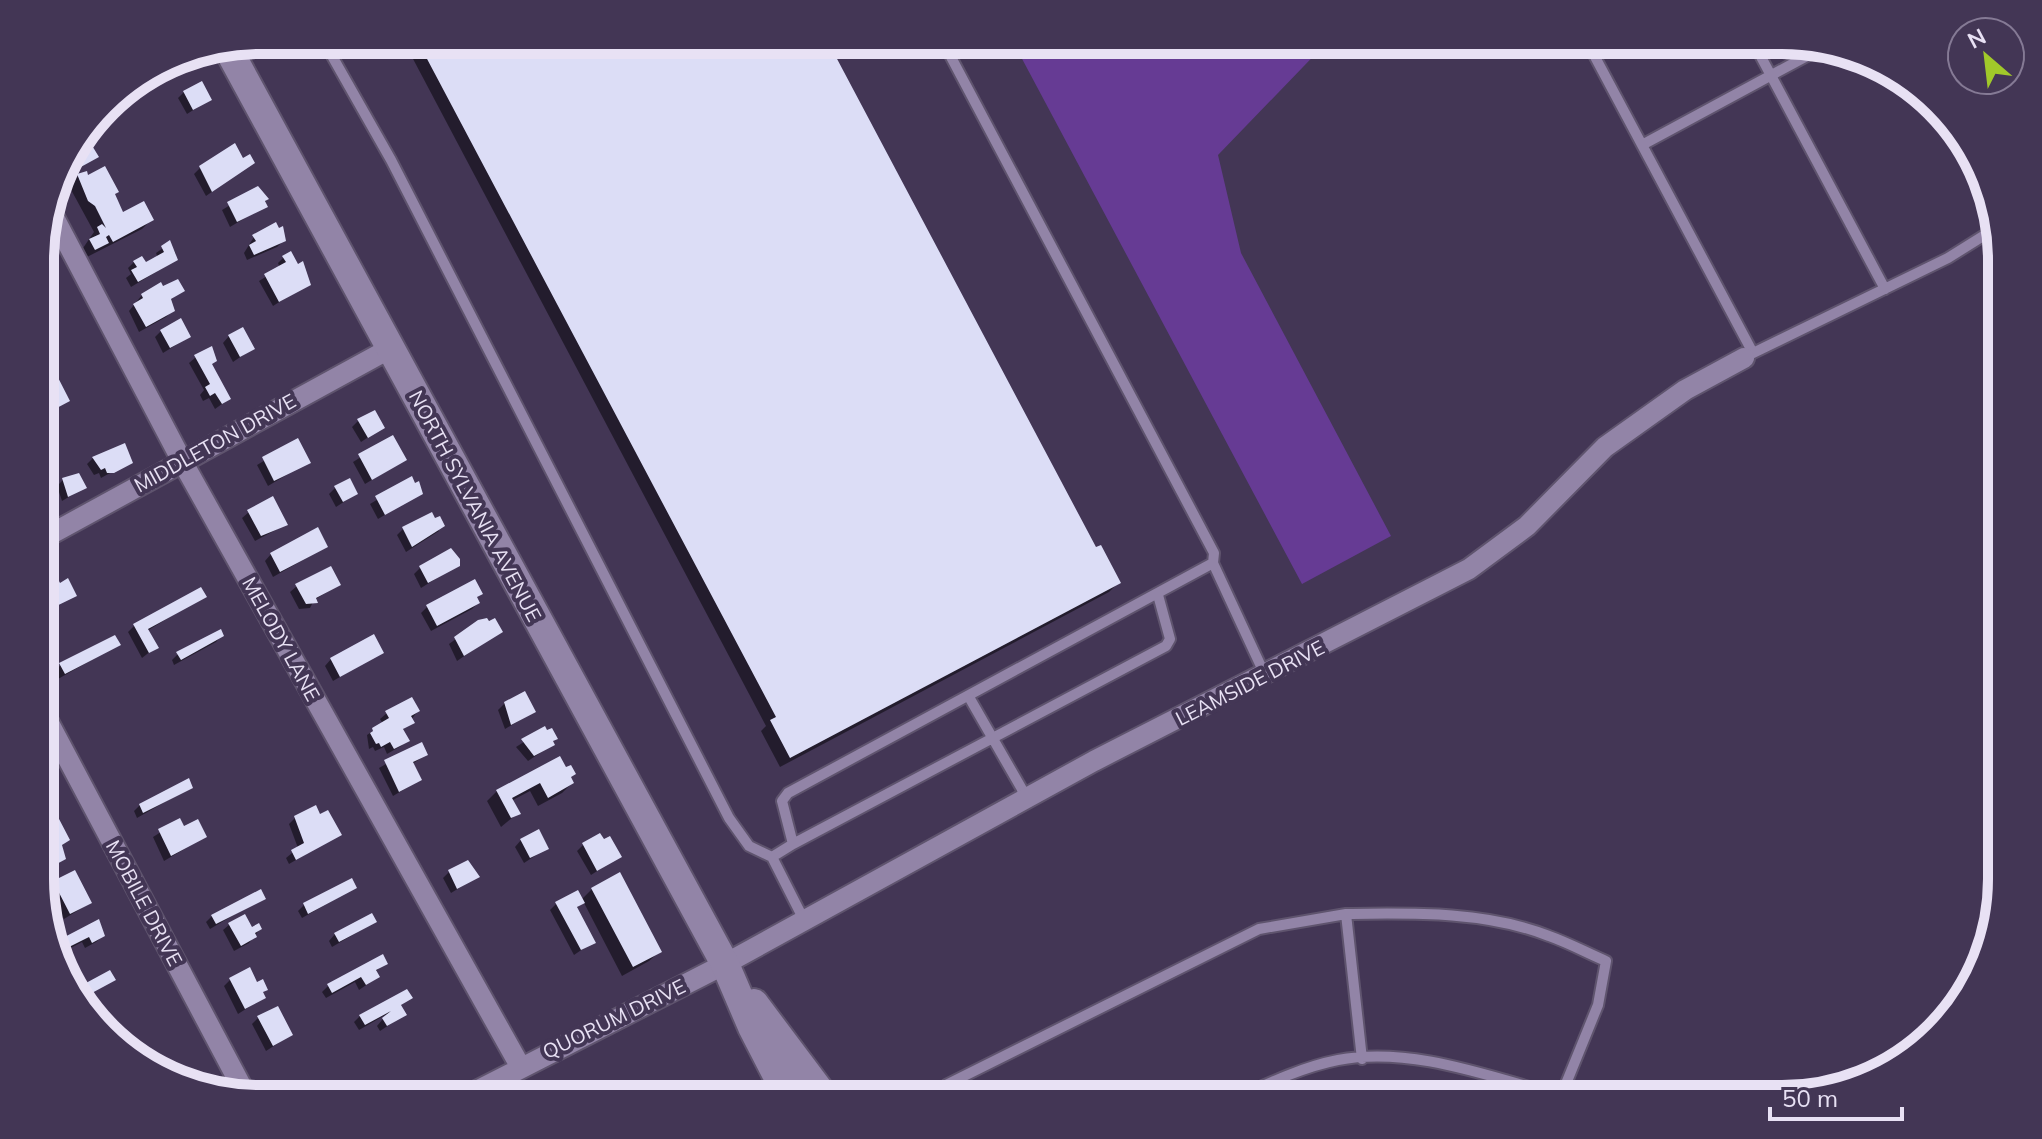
<svg xmlns="http://www.w3.org/2000/svg" width="2042" height="1139" viewBox="0 0 2042 1139" font-family="Mulish,sans-serif">
  <style>
    .green { fill: #663b94 }
    .shadow { fill: #0007 }
    .building { fill: #dcddf6 }
    .lines { fill: none; stroke-linecap: round; stroke-linejoin: round }
    .lane-casing { stroke: #5f546e; stroke-width: 14 }
    .street-casing { stroke: #5f546e; stroke-width: 24 }
    .secondary-casing { stroke: #5f546e; stroke-width: 32 }
    .lane { stroke: #9284a7; stroke-width: 10 }
    .street { stroke: #9284a7; stroke-width: 20 }
    .secondary { stroke: #9284a7; stroke-width: 28 }
    .labels { text-anchor: middle; stroke-width: 8; stroke-linejoin: round; paint-order: stroke }
    .street-label { font-size: 20px; fill: #e8e1f4; stroke: #433655 }
    .rim { fill: none; stroke: #e8e1f4; stroke-width: 10 }
  </style>
  <rect width="100%" height="100%" fill="#433655"/>
  <path class="green" d="M1012 40H1329L1218 155 1241 253 1391 536 1302 584Z"/>
  <path class="shadow" d="M403 40H825L1095 550 1119 582 1109 592 780 767 761 731 766 726Z
    M184 92 209 100 187 114 178 98Z
    M88 141 96 157 72 173 65 160 74 147Z
    M200 168 223 184 206 196 194 174Z
    M78 176 113 195 122 214 152 219 142 229 85 258 81 251 94 232 69 186Z
    M257 189 266 199 265 206 230 227 222 210Z
    M278 231 284 240 277 247 247 260 244 253 254 237Z
    M170 243 176 254 173 262 131 287 126 278 131 274 128 268 134 262 145 265 158 258 156 253Z
    M284 257 308 284 273 306 259 281 280 268 278 263Z
    M162 288 182 291 169 301 172 311 166 317 139 332 129 311 142 295Z
    M161 331 189 337 163 353 155 337Z
    M229 336 252 349 233 362 223 343Z
    M196 357 210 365 229 399 215 409 209 398 203 401 200 395 204 390 189 363Z
    M48 362 68 400 47 415 42 406V366Z
    M358 421 382 428 361 442 352 427Z
    M393 437 405 460 365 484 353 462Z
    M297 441 308 462 268 486 257 465Z
    M93 458 130 462 101 478 99 473 94 475 87 464Z
    M411 479 420 494 378 519 370 504Z
    M63 480 84 488 62 501 57 486Z
    M335 488 356 494 336 507 329 494Z
    M249 512 285 525 255 541 242 518Z
    M403 529 438 530 439 531 406 552 397 535Z
    M326 547 273 577 265 561 271 554Z
    M458 565 421 588 414 574 420 568Z
    M48 584 59 585 74 595 42 615V590Z
    M339 585 314 600 310 608 299 609 290 592 297 586Z
    M204 596 147 631 156 647 142 658 128 632 134 626Z
    M475 598 478 603 472 609 431 631 421 613 427 607Z
    M494 620 500 632 457 661 449 644 479 622Z
    M222 635 216 642 174 665 172 660 178 654Z
    M118 645 58 679 54 671 61 665Z
    M381 653 333 681 325 666 331 659Z
    M505 703 534 712 505 729 498 710Z
    M418 711 402 731 407 740 401 746 387 754 384 747 375 751 373 747 369 749 367 735 383 724 380 719 387 713Z
    M544 729 552 745 528 761 516 747Z
    M421 744 426 755 412 764 420 780 393 796 379 768Z
    M565 770 572 783 562 793 538 806 530 791 511 801 518 813 501 827 487 801 497 791Z
    M191 787 137 818 134 811 140 805Z
    M319 817 339 835 289 864 286 858 298 848 289 824 295 818Z
    M57 820 68 840 60 847 64 859 42 876V827Z
    M180 820 184 828 205 837 164 861 153 837Z
    M521 840 547 848 524 863 515 847Z
    M583 845 619 857 591 875 577 851Z
    M449 872 477 877 451 893 443 878Z
    M54 883 90 903 64 919 48 889Z
    M355 888 302 918 298 911 304 905Z
    M592 889 659 952 649 961 622 976 583 901 576 909 593 942 574 955 550 910 557 903 581 900Z
    M263 898 210 929 206 922 212 916Z
    M97 922 103 936 96 942 85 948 82 942 59 954 56 944Z
    M375 922 332 947 329 941 335 934Z
    M230 924 251 930 260 929 249 943 234 951 223 930Z
    M385 963 375 972 378 977 359 990 355 982 326 998 322 992 329 985Z
    M230 980 261 994 263 998 238 1014 224 986Z
    M410 998 400 1006 404 1015 380 1031 377 1026 387 1014 359 1030 354 1022 360 1016Z
    M258 1018 291 1035 266 1051 252 1024Z"/>
  <path class="building" d="M417 40H827L1096 547 1101 545 1121 583 790 758 770 720 776 717Z
    M148 77 152 84 138 92 134 84Z
    M202 81 212 100 193 110 183 91Z
    M116 94 121 101 102 111 115 95Z
    M88 139 99 157 79 168 70 153Z
    M235 143 243 158 250 154 255 163 212 192 199 166Z
    M105 166 119 192 115 194 123 212 144 201 154 220 113 242 109 235 106 237 109 243 95 250 89 239 100 234 97 227 102 224 106 228 95 206 88 201 77 174 87 171 88 175Z
    M258 186 269 199 265 201 268 207 237 222 227 202Z
    M276 222 279 228 283 226 286 241 254 255 249 245 256 241 252 235Z
    M170 240 178 260 138 282 131 270 137 267 133 261 142 256 146 262 164 252 161 246Z
    M291 251 298 264 303 261 311 285 279 302 264 274 286 262 282 256Z
    M178 279 185 291 171 299 175 311 146 327 133 304 143 298 141 294 161 282 163 286Z
    M181 318 191 337 170 348 160 330Z
    M243 327 255 349 240 357 228 335Z
    M212 346 217 361 212 364 231 399 222 404 215 393 210 396 205 387 210 384 194 355Z
    M49 360 70 401 53 410 42 389V363Z
    M375 410 385 428 368 438 357 419Z
    M393 435 407 460 372 480 358 454Z
    M298 438 311 463 274 481 262 457Z
    M125 443 133 463 114 473H107L105 468 101 470 92 457Z
    M79 473 87 488 68 497 62 478Z
    M412 476 415 483 419 481 423 494 385 515 375 496Z
    M350 478 358 494 343 502 334 486Z
    M273 496 288 525 261 536 247 510Z
    M432 512 435 518 440 516 445 526 412 547 402 527Z
    M318 527 328 547 280 572 270 553Z
    M451 548 460 559V566L428 583 419 566Z
    M331 566 341 585 316 598 318 603 306 604 295 584Z
    M57 577 60 583 68 578 77 596 42 613V592L50 589 47 582Z
    M475 579 483 594 477 597 480 603 437 626 426 605Z
    M201 587 207 597 148 629 159 648 149 653 133 624Z
    M487 618 489 621 495 618 503 632 464 656 454 637 478 620Z
    M221 629 224 636 181 660 176 652Z
    M374 634 384 653 340 677 330 658Z
    M115 635 121 645 65 674 59 663Z
    M525 691 536 712 511 725 504 702Z
    M412 697 420 711 411 716 415 723 403 729 410 741 394 749 390 742 381 747 379 743 376 744 370 733 373 731 372 728 389 718 385 711Z
    M545 726 547 730 552 728 558 739 553 741 555 745 534 756 521 739Z
    M422 742 428 755 413 762 422 780 399 792 384 760Z
    M560 756 566 767 571 765 576 774 571 777 574 783 548 798 540 783 512 798 521 814 511 818 496 790Z
    M189 778 193 788 143 813 139 804Z
    M316 805 320 814 328 810 342 835 296 860 291 850 304 843 294 816Z
    M58 817 70 840 62 845 66 859 42 872V825Z
    M180 818 184 826 198 819 207 837 171 856 158 829Z
    M539 829 549 849 530 858 520 839Z
    M600 833 604 839 610 836 622 857 597 871 582 843Z
    M468 860 480 877 457 889 448 870Z
    M75 870 92 903 70 914 53 881Z
    M620 872 662 952 633 967 591 888Z
    M352 878 357 888 308 914 303 903Z
    M261 889 266 899 216 924 211 915Z
    M578 890 585 903 577 907 596 943 581 950 555 902Z
    M372 913 377 922 339 942 334 933Z
    M245 914 252 927 259 923 262 929 255 933 257 937 241 946 228 923Z
    M99 919 105 936 92 943 89 937 59 952 55 942Z
    M383 954 388 964 376 970 380 977 366 985 361 977 332 993 327 984Z
    M250 967 257 982 263 979 268 990 263 992 266 998 245 1009 229 978Z
    M110 970 116 980 77 1001 73 990Z
    M407 989 413 998 401 1005 407 1015 387 1026 382 1018 391 1011 365 1025 359 1015Z
    M278 1006 293 1035 273 1046 257 1016Z
    M164 1061 170 1071 165 1074 150 1069Z"/>
  <g class="lines">
    <g class="lane-casing">
      <path id="lane" d="M323 40 391 160 729 818 749 846 772 857 793 844 782 801 788 793 1213 563 1214 553 942 40
        M1586 40 1753 353
        M1752 40 1885 289
        M161 75 209 50
        M1642 145 1818 50
        M1749 355 1948 258 1996 228
        M1213 563 1265 675
        M969 697 1027 798
        M793 844 1166 646 1170 639 1158 595
        M772 857 804 920
        M954 1099 946 1085 1259 929 1346 914 1362 1059
        M1234 1099C1267 1084 1302 1067 1338 1060 1412 1046 1490 1077 1561 1096L1598 1005 1606 961C1587 953 1569 943 1549 936 1486 911 1412 913 1346 914"/>
    </g>
    <g class="street-casing">
      <path id="street" d="M49 208 182 461 520 1066
        M42 539 389 349
        M42 710 246 1095
        M461 1099 725 964 1094 761 1469 569 1527 526 1605 447 1685 390 1744 358"/>
    </g>
    <g class="secondary-casing">
      <path id="secondary" d="M227 47 725 964 752 1027 789 1099
        M754 1003 826 1099"/>
    </g>
    <use href="#lane" class="lane"/>
    <use href="#street" class="street"/>
    <use href="#secondary" class="secondary"/>
  </g>
  <g class="labels">
    <g class="street-label">
      <text transform="translate(215 443) rotate(-29)" y="7">MIDDLETON DRIVE</text>
      <text transform="translate(475 506) rotate(62)" y="7">NORTH SYLVANIA AVENUE</text>
      <text transform="translate(281 639) rotate(61)" y="7">MELODY LANE</text>
      <text transform="translate(1250 683) rotate(-27)" y="7">LEAMSIDE DRIVE</text>
      <text transform="translate(144 903) rotate(62)" y="7">MOBILE DRIVE</text>
      <text transform="translate(614 1019) rotate(-26)" y="7">QUORUM DRIVE</text>
    </g>
  </g>
  <path d="M0 0H2042V1139H0ZM260 54H1782A206 206 0 0 1 1988 260V879A206 206 0 0 1 1782 1085H260A206 206 0 0 1 54 879V260A206 206 0 0 1 260 54Z" fill="#433655" fill-rule="evenodd"/>
  <path class="rim" d="M260 54H1782A206 206 0 0 1 1988 260V879A206 206 0 0 1 1782 1085H260A206 206 0 0 1 54 879V260A206 206 0 0 1 260 54Z"/>
  <g transform="translate(1986 56) rotate(332)"><circle r="38" fill="#433655" stroke="#857a95" stroke-width="2"/>
  <path d="M0-6L14 30L0 20L-14 30Z" fill="#a1c92a"/>
  <text y="-12" font-size="22" font-weight="bold" text-anchor="middle" fill="#e8e1f4">N</text>
  </g>
  <path d="M1770 1107v12h132v-12" fill="none" stroke="#e8e1f4" stroke-width="4"/>
  <text x="1782" y="1107" font-size="24" fill="#e8e1f4" stroke="#433655" stroke-width="6" paint-order="stroke">50 m</text>
</svg>
